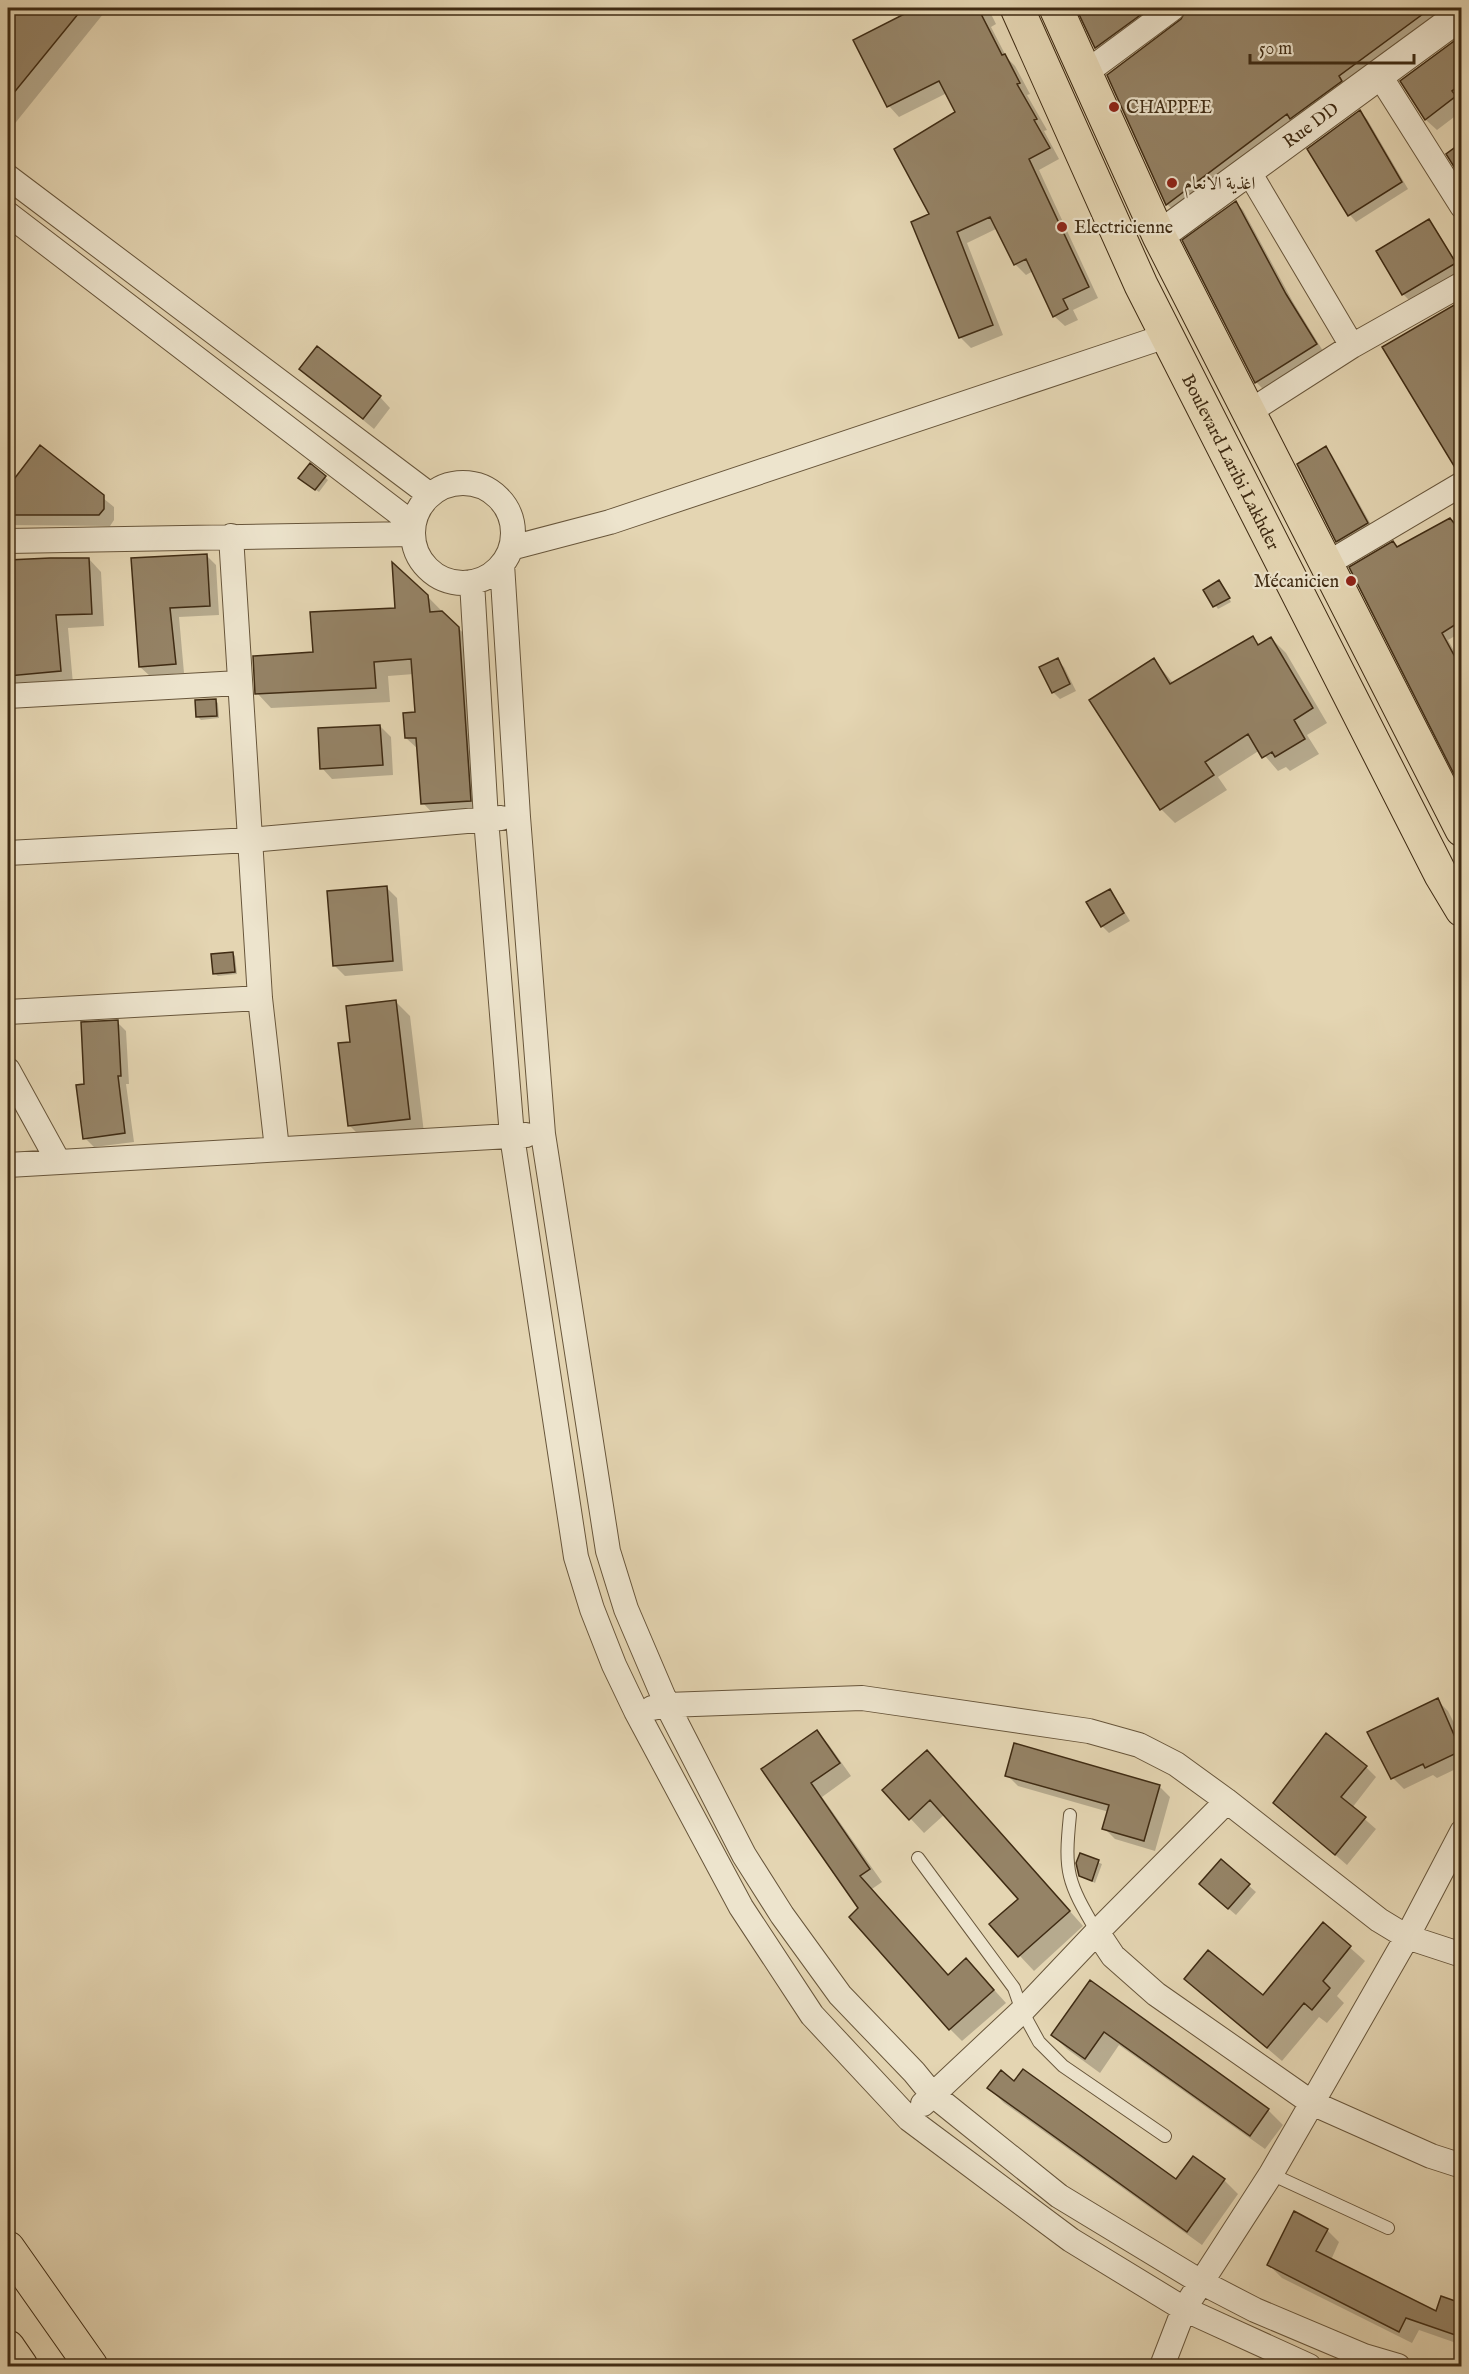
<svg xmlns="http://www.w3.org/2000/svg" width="1469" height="2374" viewBox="0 0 1469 2374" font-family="'IM FELL English',Amiri,serif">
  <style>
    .shadow { fill: #0003 }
    .building { fill: #958366; stroke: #3f2b13; stroke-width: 1.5 }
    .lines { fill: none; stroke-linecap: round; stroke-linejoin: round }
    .service-casing { stroke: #68563b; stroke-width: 14 }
    .minor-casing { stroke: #68563b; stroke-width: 26 }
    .tertiary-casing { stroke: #68563b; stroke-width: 32 }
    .primary-casing { stroke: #3f2b13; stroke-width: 35 }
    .motorway-casing { stroke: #3f2b13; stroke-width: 35 }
    .service { stroke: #ede4cd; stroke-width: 12 }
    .minor { stroke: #ede4cd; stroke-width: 24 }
    .tertiary { stroke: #ede4cd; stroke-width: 30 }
    .primary { stroke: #e4d5b2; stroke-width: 33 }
    .motorway { stroke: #e4d5b2; stroke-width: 33 }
    .poi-dot { fill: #8f2418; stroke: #ede4cd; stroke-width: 2 }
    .labels { text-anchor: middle; stroke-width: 4.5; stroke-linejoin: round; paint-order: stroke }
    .poi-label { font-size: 18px; fill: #3f2b13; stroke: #ede4cd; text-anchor: start }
    .street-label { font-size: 18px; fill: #3f2b13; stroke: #ede4cd }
  </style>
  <rect width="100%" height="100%" fill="#e4d5b2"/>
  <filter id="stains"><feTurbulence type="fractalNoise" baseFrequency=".00333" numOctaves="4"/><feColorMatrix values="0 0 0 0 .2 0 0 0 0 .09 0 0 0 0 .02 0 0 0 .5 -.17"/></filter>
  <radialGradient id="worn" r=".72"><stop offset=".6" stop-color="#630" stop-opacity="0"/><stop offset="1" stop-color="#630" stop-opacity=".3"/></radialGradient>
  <path class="shadow" d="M8 8H108L8 132Z
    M919 8H988L996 24 991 27 1007 58 1015 66 1030 94 1027 95 1047 130 1044 131 1059 159 1039 170 1098 298 1073 310 1078 320 1065 326 1054 316 1033 271 1026 275 1015 264 998 228 967 243 1003 335 971 348 960 337 931 214 957 113 947 93 899 117 889 106 855 40Z
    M1078 8H1168L1104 55 1096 47Z
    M1187 8H1450L1175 212 1167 204 1109 75 1183 21 1188 14Z
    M1462 38V111L1437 130 1426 120 1402 81Z
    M1360 112 1367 119 1408 189 1356 222 1350 215 1309 149Z
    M1236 203 1243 210 1293 302 1323 351 1263 389 1256 382Z
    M1429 221 1435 228 1461 270 1410 301 1403 294Z
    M8 264 15 272 8 281Z
    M1462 303V474L1385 348Z
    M301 369 380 397 390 408 374 429Z
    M40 447 114 507V520L110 526 8 525V489Z
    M1325 448 1332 455 1374 530 1344 548 1337 541Z
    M325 477 328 480 319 492 303 481Z
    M1450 519 1462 532V632L1448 640 1462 665V784L1351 568 1393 543 1398 548Z
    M206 555 216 565 219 615 179 617 184 673 150 676 140 667 133 560Z
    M89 559 101 572 104 626 68 628 73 684 8 690V562Z
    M1222 585 1231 602 1218 609 1205 590Z
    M427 596 473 643 484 815 437 818 423 803 419 750 406 738 417 713 414 674 388 676 390 702 271 708 257 693 314 654 397 609Z
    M1253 638 1260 645 1271 638 1286 653 1327 723 1307 735 1319 754 1290 771 1286 767 1278 771 1260 750 1218 777 1227 790 1175 823 1161 809 1154 660 1174 684Z
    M1057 660 1064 667 1076 691 1060 699 1053 692Z
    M215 700 218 703 219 718 201 720 198 717Z
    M380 726 391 737 393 775 332 779 322 768Z
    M386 887 397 898 403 971 345 976 334 965Z
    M1110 891 1116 898 1130 921 1109 933 1102 926Z
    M232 953 235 956 237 974 218 976 214 973Z
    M395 1001 410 1016 424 1133 364 1140 349 1125 352 1043Z
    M117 1022 126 1031 129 1084H126L134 1142 94 1147 85 1138 86 1085Z
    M1437 1700 1448 1711 1462 1739V1766L1437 1778 1433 1775 1404 1789 1393 1778 1369 1733Z
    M817 1732 829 1745 851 1776 822 1797 882 1882 872 1889 949 1976 979 1973 1006 2003 962 2041 950 2029 763 1769Z
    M941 1766 1083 1926 1034 1971 991 1925 1020 1899 945 1814 924 1833 910 1818Z
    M1366 1767 1376 1777 1352 1808 1376 1829 1347 1865 1275 1803Z
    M1007 1775 1159 1786 1170 1797 1155 1851 1115 1839 1104 1828 1109 1812 1018 1786Z
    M1081 1855 1102 1864 1095 1883 1080 1875Z
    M1221 1861 1256 1892 1236 1915 1208 1891Z
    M1462 1886V1911L1454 1904Z
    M1323 1924 1365 1961 1337 1996 1344 2003 1327 2023 1319 2017 1282 2061 1186 1979 1263 1997Z
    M1090 1983 1268 2110 1283 2125 1265 2149 1119 2045 1100 2073 1067 2049 1053 2035Z
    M1015 2083 1176 2181 1224 2180 1238 2194 1202 2245 1004 2103 989 2088Z
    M1327 2230 1339 2242 1331 2260 1437 2313 1442 2298 1462 2304V2345L1419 2330 1412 2343 1282 2278 1269 2265Z"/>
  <path class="building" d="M8 8H83L8 100Z
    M916 8H978L1002 55 1005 54 1020 83 1017 84 1037 119 1034 120 1050 148 1029 159 1089 287 1063 299 1068 309 1053 317 1026 259 1014 265 990 217 957 232 993 325 959 338 911 222 929 214 894 149 955 112 939 81 887 107 853 40Z
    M1076 8H1150L1095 48Z
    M1187 8H1431L1339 76 1342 81 1290 119 1287 114 1166 205 1107 75 1181 19Z
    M1461 36V84L1452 91 1456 96 1425 120 1400 81Z
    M1360 110 1402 182 1348 216 1307 149Z
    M1461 143V178L1446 154Z
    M1236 201 1286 294 1317 344 1255 383 1182 240Z
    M1429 219 1456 263 1402 295 1376 251Z
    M1461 301V470L1457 471 1382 347Z
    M317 346 381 396 363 419 299 369Z
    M40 445 104 495V509L99 515H8V487Z
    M1326 446 1368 523 1336 542 1297 464Z
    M310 463 326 476 315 490 298 478Z
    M1450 518 1461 532V621L1442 633 1461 668V788L1349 567 1393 541 1397 547Z
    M207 554 210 606 170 608 176 664 139 667 131 558Z
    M50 558H89L92 614 56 615 61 671 8 676V560Z
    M392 562 428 595 430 612 442 611 459 627 471 801 421 804 416 738H405L403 713 415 712 411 659 374 662 376 688 255 694 253 656 313 652 310 612 395 608Z
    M1219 580 1230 598 1213 607 1203 590Z
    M1253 636 1258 645 1271 637 1313 708 1294 720 1305 739 1275 757 1272 752 1262 758 1248 734 1205 762 1214 775 1160 810 1089 700 1154 658 1170 684Z
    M1058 658 1070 684 1052 693 1039 667Z
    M216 699 217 716 196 717 195 700Z
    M380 725 383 765 320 769 318 728Z
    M387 886 393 961 333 966 327 891Z
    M1110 889 1124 913 1101 927 1086 902Z
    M233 952 235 972 213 974 211 954Z
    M396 1000 410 1119 348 1126 338 1043 350 1042 346 1006Z
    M118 1020 121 1076H118L125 1133 83 1139 76 1085 84 1084 81 1022Z
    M1438 1698 1461 1751 1425 1768 1423 1764 1391 1779 1367 1732Z
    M817 1730 840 1763 811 1783 870 1869 860 1876 948 1975 966 1958 994 1990 949 2030 849 1917 858 1908 761 1769Z
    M1326 1733 1367 1766 1341 1797 1366 1817 1335 1855 1273 1803Z
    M1014 1743 1160 1785 1144 1841 1102 1829 1109 1805 1005 1776Z
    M927 1750 1070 1911 1018 1957 989 1924 1018 1899 930 1800 909 1820 882 1790Z
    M1080 1853 1099 1860 1092 1881 1079 1876 1076 1863Z
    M1221 1859 1250 1884 1228 1909 1199 1884Z
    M1323 1922 1351 1946 1323 1981 1330 1988 1312 2010 1304 2003 1267 2048 1184 1979 1208 1950 1263 1995Z
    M1090 1980 1269 2109 1250 2136 1104 2032 1085 2059 1051 2035Z
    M1023 2069 1176 2179 1193 2156 1225 2179 1187 2232 987 2088 1001 2070 1014 2081Z
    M1294 2211 1328 2229 1316 2251 1436 2311 1441 2296 1461 2303V2337L1406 2318 1399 2332 1267 2265Z"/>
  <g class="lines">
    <g class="service-casing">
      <path id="service" d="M1070 1815C1064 1873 1067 1881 1097 1932
        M918 1858 1014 1988 1022 2011 1039 2042 1063 2066 1165 2136
        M1271 2174 1388 2228"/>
    </g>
    <g class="minor-casing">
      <path id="minor" d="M1084 74 1173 8
        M1380 76 1462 206
        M1249 172 1352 346
        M8 177 430 495
        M8 214 413 524
        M1249 412 1352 346 1462 284
        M413 533a50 50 0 1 1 100 0a50 50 0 1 1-100 0Z
        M231 536 260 998 277 1149
        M8 541 413 534
        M511 548 610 522 1166 336
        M502 564 518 817 543 1134 608 1551 626 1609 667 1705 744 1855 782 1915 840 1995 914 2072 932 2094 1059 2196 1201 2282 1255 2310 1364 2356 1398 2366
        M1325 565 1462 484
        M472 582 486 819 512 1136 576 1557 592 1609 614 1665 636 1711 741 1907 812 2015 909 2119 1071 2240 1184 2309 1309 2366
        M8 696 239 683
        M8 853 250 840 501 818
        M8 1012 260 998
        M8 1070 58 1161
        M8 1165 526 1135
        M652 1708 667 1705 862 1698 1089 1731 1139 1745 1176 1764 1227 1801 1379 1920 1407 1937 1462 1955
        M1097 1932 1113 1956 1156 1994 1312 2103 1431 2156 1462 2166
        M923 2104 1022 2011 1097 1932 1227 1801
        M1162 2366 1184 2309 1271 2174 1312 2103 1407 1937 1462 1832"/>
    </g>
    <g class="tertiary-casing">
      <g id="tertiary">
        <path id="s1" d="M1159 236 1462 14"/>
      </g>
    </g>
    <g class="primary-casing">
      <g id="primary">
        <path id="s2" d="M1017 8 1141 285 1441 875 1462 910"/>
        <path d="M1056 8 1159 236 1462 830"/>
      </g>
    </g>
    <g class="motorway-casing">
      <path id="motorway" d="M8 2248 91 2366
        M8 2347 21 2366"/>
    </g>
    <use href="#service" class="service"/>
    <use href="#minor" class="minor"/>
    <use href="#tertiary" class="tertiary"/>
    <use href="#primary" class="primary"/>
    <use href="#motorway" class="motorway"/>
  </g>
  <g class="poi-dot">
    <circle cx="1114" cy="107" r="6"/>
    <circle cx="1172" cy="183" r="6"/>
    <circle cx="1062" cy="227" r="6"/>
    <circle cx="1351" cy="581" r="6"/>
  </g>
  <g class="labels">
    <g class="poi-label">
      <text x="1126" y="113">CHAPPEE</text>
      <text x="1184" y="189">اغذية الانعام</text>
      <text x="1074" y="233">Electricienne</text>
      <text x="1339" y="587" text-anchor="end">Mécanicien</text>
    </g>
    <g class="street-label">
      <text dy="6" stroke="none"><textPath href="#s1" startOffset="188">Rue DD</textPath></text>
      <text dy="6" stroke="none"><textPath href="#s2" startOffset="502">Boulevard Laribi Lakhder</textPath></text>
    </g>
  </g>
  <rect width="1469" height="2374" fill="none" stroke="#e4d5b2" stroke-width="30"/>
  <rect x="9" y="9" width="1451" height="2356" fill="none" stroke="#3f2b13" stroke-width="3"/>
  <rect x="15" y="15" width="1439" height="2344" fill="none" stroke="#3f2b13" stroke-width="1.5"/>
  <path d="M1250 54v9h164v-9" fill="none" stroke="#3f2b13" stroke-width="3"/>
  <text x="1259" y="54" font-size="18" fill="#3f2b13" stroke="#ede4cd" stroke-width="4.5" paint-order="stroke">50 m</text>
  <rect width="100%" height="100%" filter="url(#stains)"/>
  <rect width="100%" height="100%" fill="url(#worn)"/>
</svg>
